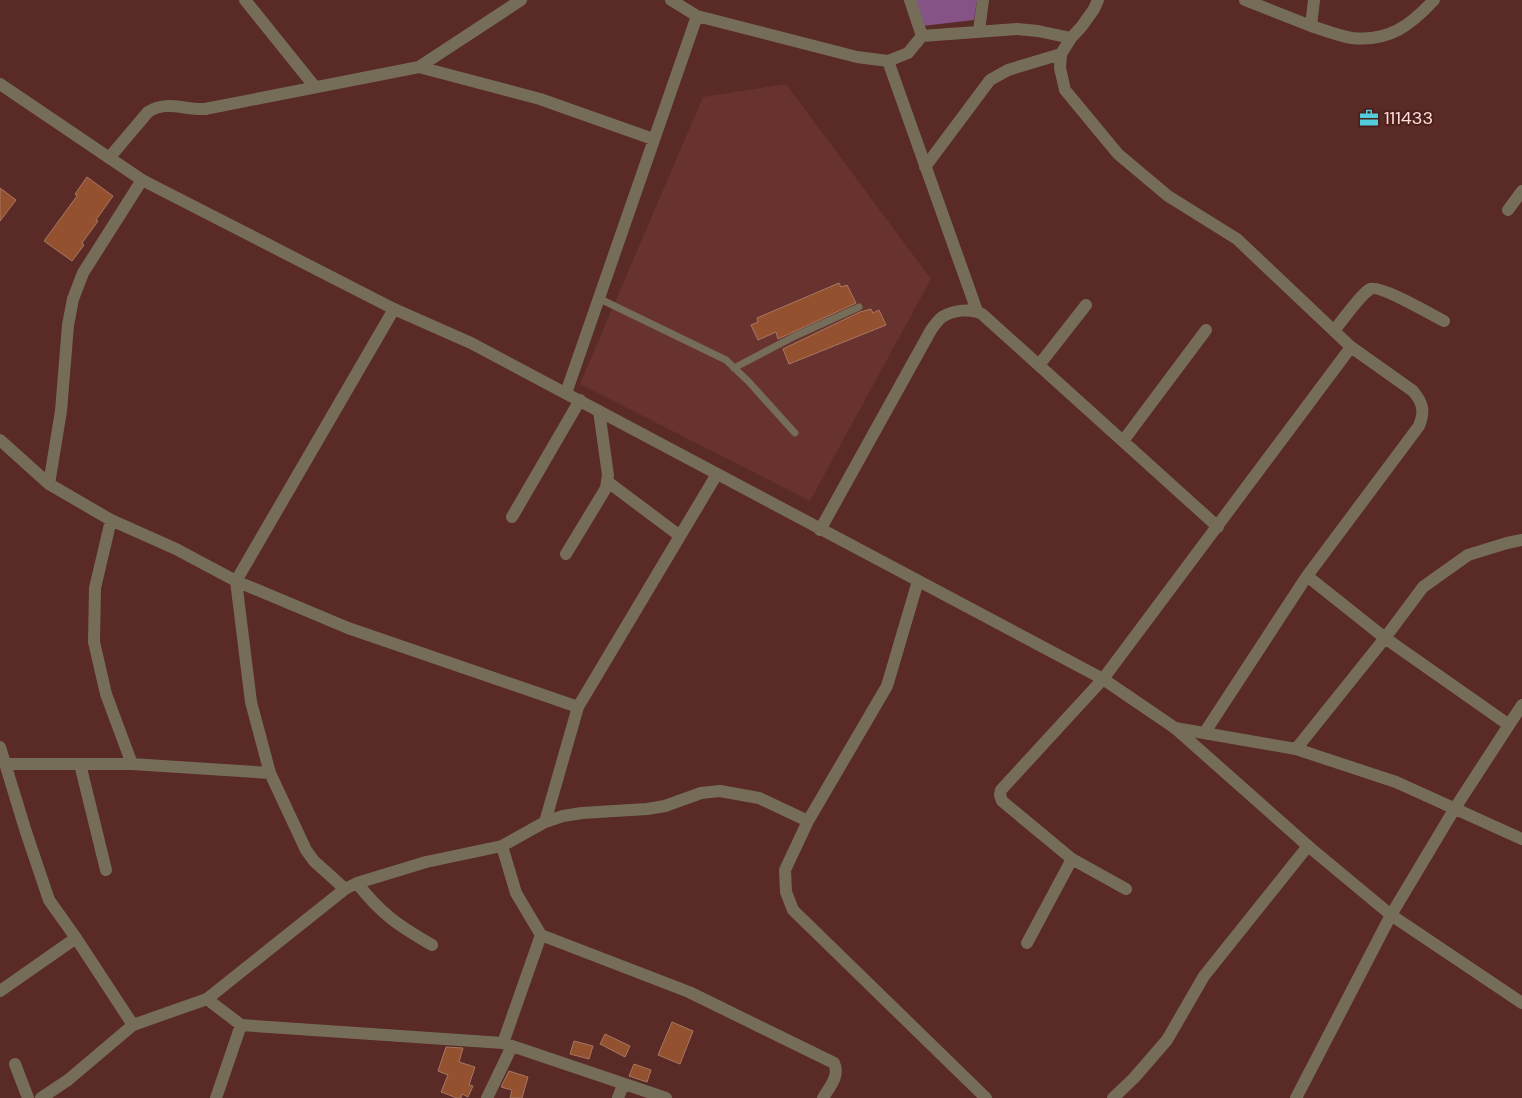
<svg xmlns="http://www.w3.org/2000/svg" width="1522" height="1098" viewBox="0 0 1522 1098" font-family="'DM Sans',sans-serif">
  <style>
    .built { fill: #68332f }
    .forest { fill: #865387 }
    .building { fill: #935130; stroke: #a87861 }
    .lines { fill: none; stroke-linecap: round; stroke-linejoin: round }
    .service { stroke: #766d59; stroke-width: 7 }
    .minor { stroke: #766d59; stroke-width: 12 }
    .tertiary { stroke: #766d59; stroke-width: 12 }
    .labels { text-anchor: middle; stroke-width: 4; stroke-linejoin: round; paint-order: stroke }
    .poi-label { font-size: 18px; fill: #fedfdb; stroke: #4d1f1c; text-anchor: start }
  </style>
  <rect width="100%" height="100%" fill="#592a26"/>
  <path class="built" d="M786 84 931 279 810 501 580 384 703 97Z"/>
  <path class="forest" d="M911 0H977L974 20 922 26Z"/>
  <path class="building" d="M87 177 113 196 96 220 98 221 82 243 84 245 72 261 44 241 77 196 75 194Z
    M0 188 16 200 0 221Z
    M839 283 841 287 847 285 856 303 778 339 776 332 758 340 751 325 758 322 757 318Z
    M871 309 873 313 879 310 886 325 789 364 783 349 860 312Z
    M672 1022 693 1031 680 1064 658 1055Z
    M605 1034 630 1046 625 1057 600 1044Z
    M574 1041 593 1046 589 1059 570 1054Z
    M446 1047 463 1048 459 1062 475 1067 469 1085 473 1086 468 1097 462 1094 461 1098H457L441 1092 448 1075 438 1071Z
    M634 1064 651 1070 647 1082 629 1076Z
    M509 1071 528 1077 522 1098H510L512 1090 501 1087Z"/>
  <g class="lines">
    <path class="service" d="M598 298 726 360 748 381 795 433
      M734 368 795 336 859 307"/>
    <path class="minor" d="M245 0 315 87
      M671 0 697 16
      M910 0 922 36
      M1098 0 1094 9 1082 26 1071 38 1061 54 1060 68 1065 90 1118 154 1168 196 1237 239 1351 347 1103 679 1001 790 1000 795 1002 801 1072 859 1126 889
      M1245 0 1311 26 1314 0
      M1311 26C1324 30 1339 36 1352 38 1389 42 1411 25 1434 0
      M979 31 983 0
      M888 61 977 311
      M419 67 521 0
      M109 158 148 112C166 100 184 110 205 109L419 67 540 99 653 139
      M925 167 990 80 1008 70 1061 54
      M1508 210 1522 191
      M1334 331C1342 321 1360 295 1370 289 1379 284 1432 315 1444 321
      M1039 365 1086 305
      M566 393 697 16 857 57 888 61 908 53 922 36 1017 29 1038 31 1071 38
      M0 440 49 484 111 520 176 549 236 581 348 628 578 707
      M1123 441 1206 330
      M608 482 680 536
      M49 484 61 411 68 325 73 299 83 273 142 180
      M512 517 580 400
      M111 520 95 588 94 642 106 694 132 764
      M820 530 931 330C934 326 938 320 942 317 953 310 971 308 982 314L1218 527
      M566 554 606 488 608 475 599 411
      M1307 576 1385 638 1509 725
      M918 581 887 686 808 821 785 870 786 892 793 910 986 1098
      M1175 728 1296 749 1396 782 1522 839
      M1205 732 1307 576 1419 426C1425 411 1423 403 1413 391L1351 347
      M0 747 26 832 49 900 76 938 0 991
      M1296 749 1385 638 1423 587 1468 555 1507 543 1522 540
      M5 764H132L270 773
      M80 764 106 870
      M545 822 578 707 717 474
      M502 846 516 893 541 935 689 992 834 1063C840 1076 830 1086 823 1098
      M357 883C381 914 399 926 432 945
      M345 889 314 861 306 850 270 773 251 702 236 581 394 309
      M76 938 133 1025
      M1027 943 1072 859
      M207 999 241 1025 503 1043 666 1098
      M503 1043 541 935
      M15 1064 28 1098
      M41 1098 68 1080 133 1025 207 999 345 889 357 883 426 862 502 846 545 822 563 816 582 813 647 809 665 806 701 793 720 791 759 798 808 821
      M216 1098 241 1025
      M487 1098 512 1046
      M618 1098 623 1085
      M1113 1098 1134 1078 1167 1040 1204 976 1308 846
      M1296 1098 1391 915 1455 808 1522 705"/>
    <path class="tertiary" d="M0 84 142 180 394 309 471 343 1103 679 1175 728 1308 846 1391 915 1522 1003"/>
  </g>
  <defs>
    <g id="office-bare" transform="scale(1.5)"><path d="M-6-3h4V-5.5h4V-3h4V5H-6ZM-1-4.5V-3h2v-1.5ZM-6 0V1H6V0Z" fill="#52cbda" stroke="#4d1f1c" stroke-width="2.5" paint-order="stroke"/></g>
  </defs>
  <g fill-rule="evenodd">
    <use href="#office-bare" x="1369" y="118"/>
  </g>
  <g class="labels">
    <g class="poi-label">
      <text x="1384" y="124">111433</text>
    </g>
  </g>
</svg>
